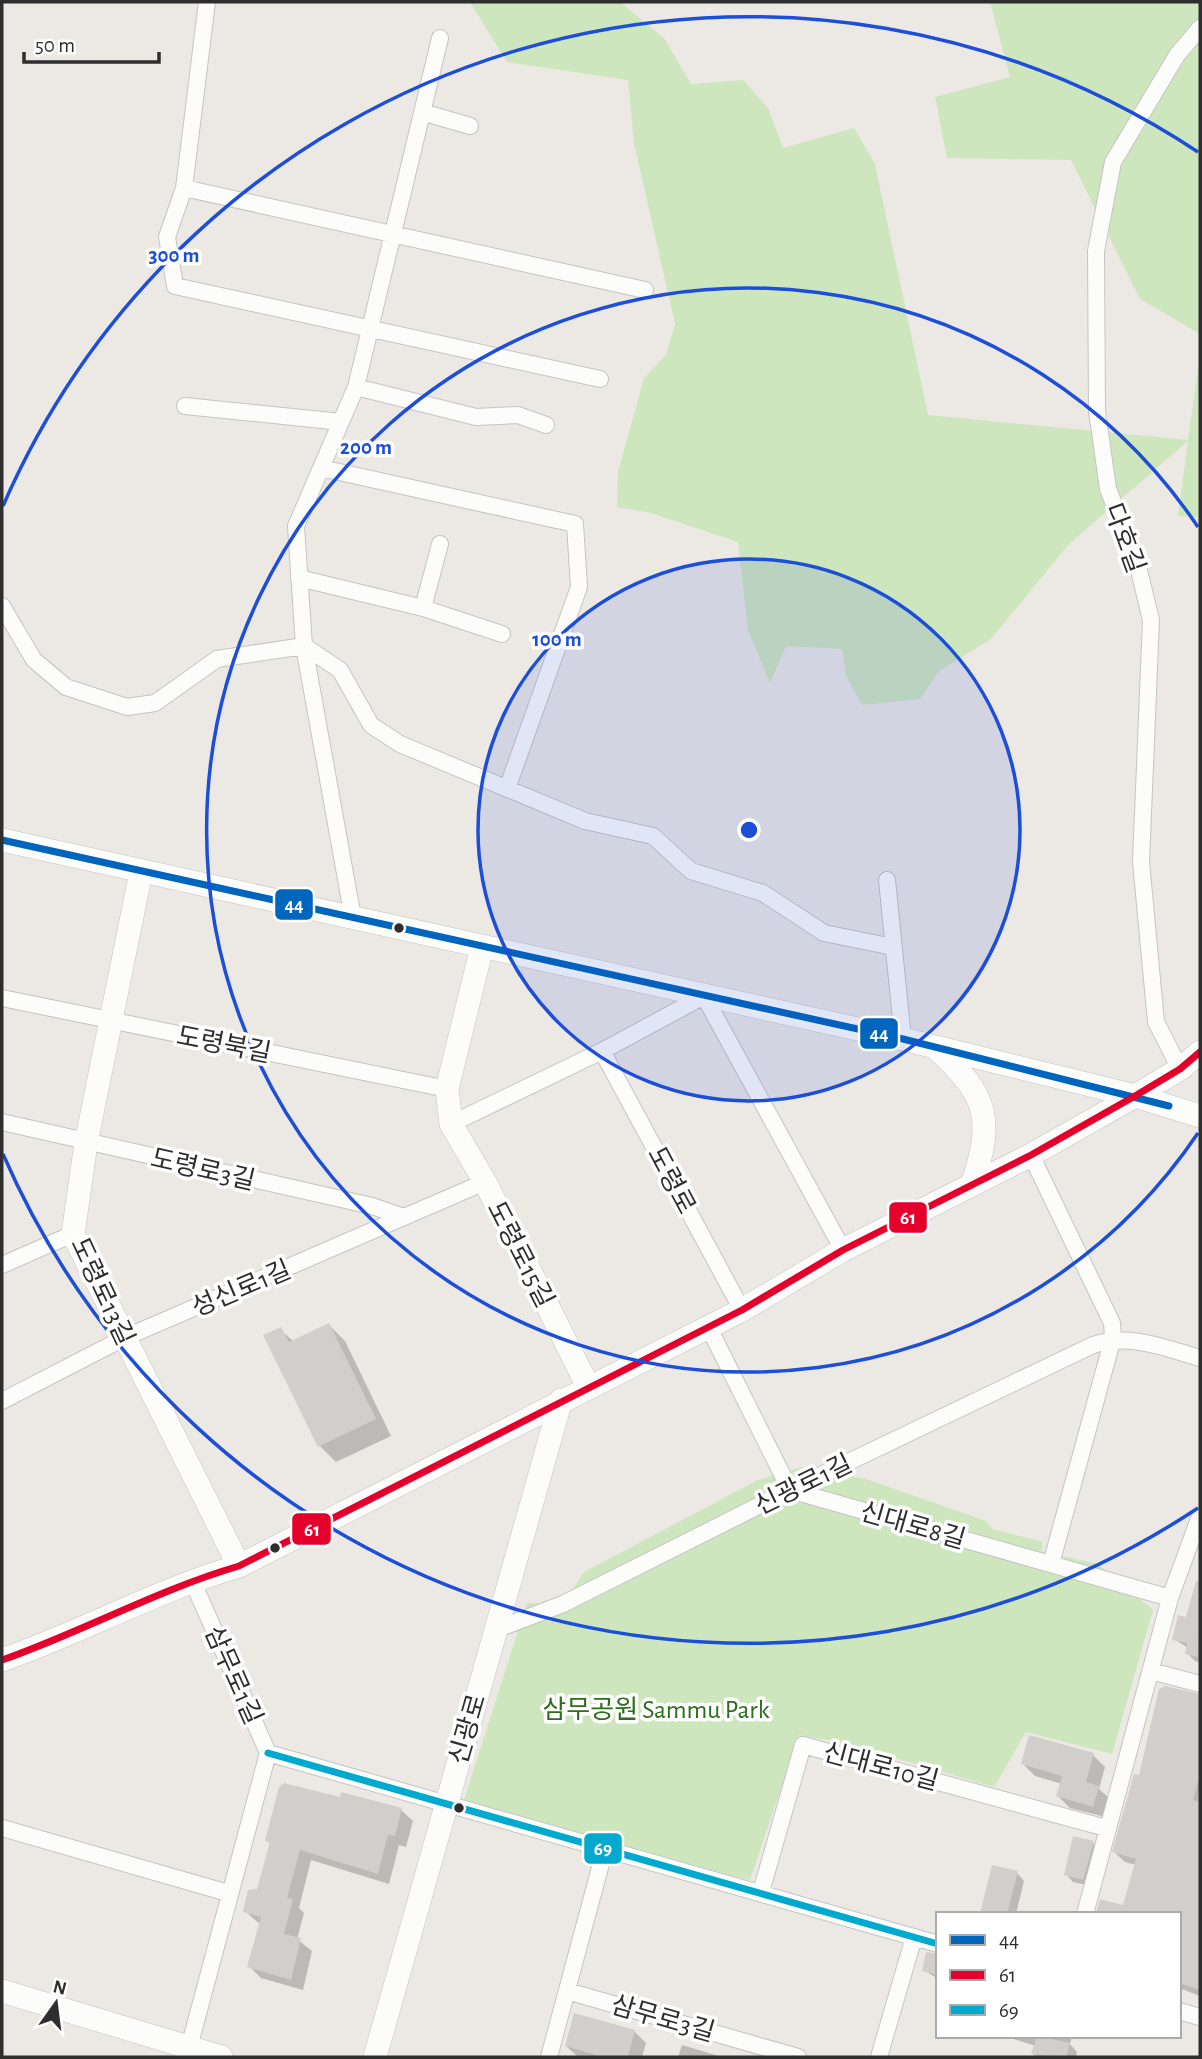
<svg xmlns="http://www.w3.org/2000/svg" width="1202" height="2059" viewBox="0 0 1202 2059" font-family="'Alegreya Sans','Noto Sans KR',sans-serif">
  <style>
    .green { fill: #cee6be }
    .shadow { fill: #0003 }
    .building { fill: #d1cecb }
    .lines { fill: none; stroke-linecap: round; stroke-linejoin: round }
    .street-casing { stroke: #c5c4c5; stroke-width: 18 }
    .secondary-casing { stroke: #c5c4c5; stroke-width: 24 }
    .street { stroke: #fcfcfb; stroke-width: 16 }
    .secondary { stroke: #fcfcfb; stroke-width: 23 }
    .bus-1-casing { stroke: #fff; stroke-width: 12 }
    .bus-2-casing { stroke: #fff; stroke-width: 12 }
    .bus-3-casing { stroke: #fff; stroke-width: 12 }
    .bus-1 { stroke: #0065bd; stroke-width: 7 }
    .bus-2 { stroke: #e4002b; stroke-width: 7 }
    .bus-3 { stroke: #00a9ce; stroke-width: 7 }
    .ring { fill: none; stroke: #1d4ed8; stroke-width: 3.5 }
    .bus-dot { fill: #2e2e2e; stroke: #fff; stroke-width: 2.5 }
    .labels { text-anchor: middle; stroke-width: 7; stroke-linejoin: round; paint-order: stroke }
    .street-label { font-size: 26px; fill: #2e2e2e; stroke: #fff }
    .park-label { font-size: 26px; fill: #2c6e1b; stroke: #fff }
    .centre { fill: #1d4ed8; stroke: #fff; stroke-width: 3.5 }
    .ring-label { font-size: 21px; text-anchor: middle; font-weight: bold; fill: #1d4ed8; stroke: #fff; stroke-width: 7; stroke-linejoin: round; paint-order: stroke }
    .line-badge { stroke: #fff; stroke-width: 2.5 }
    .badge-label { font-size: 19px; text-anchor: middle; font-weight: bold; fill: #fff }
  </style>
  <rect width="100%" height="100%" fill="#ece8e4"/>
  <path class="green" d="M470 2H620L664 38 691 84 743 80 768 108 783 148 854 128 875 164 928 415 1188 440 1200 355V517L1178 516 1188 441 1069 544 991 639 939 671 920 699 862 705 846 676 842 649 786 646 770 683 748 630 738 542 651 513 617 507 618 472 644 378 666 355 675 324 634 143 628 80 507 62Z
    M990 2H1200V334L1140 299 1071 160 947 158 935 97 1010 77Z
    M802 1467 866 1479 986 1521 992 1529 1043 1542 1041 1551 1098 1564 1153 1610 1112 1754 1026 1732 994 1787 840 1742 799 1735 750 1880 659 1858 464 1800 527 1603 563 1604 584 1572 758 1480Z"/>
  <path class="shadow" d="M329 1325 345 1341 391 1436 336 1462 320 1446 266 1336 280 1329 294 1342Z
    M1197 1581 1200 1582V1662L1195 1661 1187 1653 1188 1648 1174 1639 1187 1619Z
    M1165 1687 1200 1696V1996L1179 1988V1914H1096L1124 1907 1136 1865 1125 1862 1114 1852 1140 1777Z
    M1093 1755 1105 1767 1099 1789 1110 1799 1105 1817 1070 1808 1058 1796 1062 1784 1035 1776 1023 1764Z
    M341 1799 401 1810 413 1821 406 1847 399 1845 389 1884 311 1860 299 1908 304 1913 297 1939 312 1951 303 1990 261 1978 249 1966 261 1925 245 1911 259 1890 271 1845 267 1840Z
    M1093 1843 1101 1851 1091 1886 1073 1882 1066 1874Z
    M1017 1873 1024 1881 1016 1914H982Z
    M938 1955V1979L924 1970Z
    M634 2031 646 2043 642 2057H578L566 2046Z
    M1004 2036H1072L1070 2044 1077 2052 1076 2057H1037L1033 2054 1036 2046Z
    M682 2045 722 2057H678Z"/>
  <path class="building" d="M329 1323 376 1419 318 1447 263 1335 281 1327 289 1342Z
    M1196 1581 1200 1582 1198 1657 1185 1654 1187 1643 1172 1640 1178 1615 1186 1617Z
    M1165 1686 1200 1694V1774L1193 1800 1200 1802V1990L1179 1983V1914H1096L1100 1899 1123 1905 1136 1859 1112 1852 1134 1774 1139 1775 1159 1689Z
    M1029 1735 1094 1753 1086 1782 1099 1786 1093 1807 1056 1796 1062 1776 1021 1764Z
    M284 1783 340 1797 341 1792 402 1808 395 1836 388 1835 378 1874 300 1850 287 1898 293 1899 284 1934 301 1938 291 1980 247 1967 261 1917 243 1912 248 1890 257 1889 270 1842 265 1841 279 1787Z
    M1073 1836 1094 1841 1083 1880 1064 1875Z
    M992 1865 1018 1871 1007 1914H980Z
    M926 1952 938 1954V1975L922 1971Z
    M574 2013 635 2030 628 2057H603L565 2046Z
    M1037 2036 1070 2043 1066 2057 1031 2054Z"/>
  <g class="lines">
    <g class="street-casing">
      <path id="street" d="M207 2 184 188 167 237 175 286 600 379
        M422 112 470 126
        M184 188 645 290
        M356 387 476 417 518 415 546 425
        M185 406 341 422
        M321 468 575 524 579 587 507 789
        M299 578 423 608 502 634
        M2 606 34 660 66 687 127 707 155 703 217 659 304 646 340 670 371 725 400 744 585 821 653 836 691 871 763 893 824 933 893 947
        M423 608 440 544
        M887 880 903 1039
        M353 918 304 646 296 526 356 387 440 38
        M2 998 447 1089
        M602 1051 742 1310
        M1180 1069 1156 1022 1141 862 1151 620 1137 562 1108 489 1097 411 1096 251 1113 162 1177 55 1200 28
        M2 1122 372 1206 404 1217
        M451 1124 602 1051 704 996 843 1250
        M1031 1155 1112 1323 1113 1338 1051 1564
        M2 1265 73 1234
        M709 1328 790 1490 1170 1598
        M2 1401 124 1338 485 1182
        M495 1630 563 1604 790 1490 1093 1345C1129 1333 1165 1348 1200 1358
        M1151 1671 1200 1684
        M268 1753 938 1944
        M2 1828 228 1893
        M761 1892 803 1745 1106 1828
        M1085 1914 1170 1598 1200 1516
        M567 1991 798 2057
        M1179 2011 1200 2017
        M187 2055 268 1753 192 1580
        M549 2057 605 1849
        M879 2057 914 1937"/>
    </g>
    <g class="secondary-casing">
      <path id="secondary" d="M2 840 903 1039 1135 1096 1200 1116
        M141 872 86 1143 73 1234 239 1566
        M482 947 447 1089 451 1124 485 1182 588 1386
        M937 1049C988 1096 994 1119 972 1185
        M2 1660C82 1632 157 1590 239 1566L742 1310 843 1250 1031 1155 1135 1096 1180 1069 1200 1052
        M2 1991 221 2057
        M375 2057 561 1400"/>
    </g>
    <use href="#street" class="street"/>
    <use href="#secondary" class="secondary"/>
    <g class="bus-1-casing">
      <path id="bus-1" d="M2 840 903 1039 1169 1106"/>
    </g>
    <g class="bus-2-casing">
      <path id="bus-2" d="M2 1660C82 1632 157 1590 239 1566L742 1310 843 1250 1031 1155 1135 1096 1180 1069 1200 1052"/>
    </g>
    <g class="bus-3-casing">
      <path id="bus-3" d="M268 1753 938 1944"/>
    </g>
    <use href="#bus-1" class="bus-1"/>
    <use href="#bus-2" class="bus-2"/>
    <use href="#bus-3" class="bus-3"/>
  </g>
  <circle cx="749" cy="830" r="271" fill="#1d4ed8" fill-opacity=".12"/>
  <g class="ring">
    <circle cx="749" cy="830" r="271"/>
    <path d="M1198 1133A542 542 0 1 1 1198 527"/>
    <path d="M1198 1508A813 813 0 0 1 3 1154M3 506A813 813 0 0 1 1198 152"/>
  </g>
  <g class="bus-dot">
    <circle cx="399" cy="928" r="6"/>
    <circle cx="275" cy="1548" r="6"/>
    <circle cx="459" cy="1808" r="6"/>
  </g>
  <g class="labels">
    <g class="street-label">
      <text transform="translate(1125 538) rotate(70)" y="9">다호길</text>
      <text transform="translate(224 1044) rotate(11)" y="9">도령북길</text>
      <text transform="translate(203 1169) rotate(13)" y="9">도령로3길</text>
      <text transform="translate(672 1180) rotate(62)" y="9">도령로</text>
      <text transform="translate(521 1254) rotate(63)" y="9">도령로15길</text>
      <text transform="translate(241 1288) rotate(-23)" y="9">성신로1길</text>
      <text transform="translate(103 1291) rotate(65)" y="9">도령로13길</text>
      <text transform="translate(803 1484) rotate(-26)" y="9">신광로1길</text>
      <text transform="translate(913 1525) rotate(16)" y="9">신대로8길</text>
      <text transform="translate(234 1675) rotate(66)" y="9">삼무로1길</text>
      <text transform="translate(467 1729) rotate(-74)" y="9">신광로</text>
      <text transform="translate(881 1766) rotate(15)" y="9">신대로10길</text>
      <text transform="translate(663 2018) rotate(16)" y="9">삼무로3길</text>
    </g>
    <g class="park-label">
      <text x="656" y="1718">삼무공원 Sammu Park</text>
    </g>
  </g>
  <circle cx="749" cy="830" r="10" class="centre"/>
  <g class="ring-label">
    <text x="174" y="262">300 m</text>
    <text x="366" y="454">200 m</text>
    <text x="557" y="646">100 m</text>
  </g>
  <g class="line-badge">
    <rect x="274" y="888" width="40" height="33" rx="7" fill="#0065bd"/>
    <rect x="859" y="1017" width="40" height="33" rx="7" fill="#0065bd"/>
    <rect x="888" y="1201" width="40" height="33" rx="7" fill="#e4002b"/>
    <rect x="291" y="1512" width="41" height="34" rx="7" fill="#e4002b"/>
    <rect x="583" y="1832" width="40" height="33" rx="7" fill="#00a9ce"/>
  </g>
  <g class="badge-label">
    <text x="294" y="911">44</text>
    <text x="879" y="1040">44</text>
    <text x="908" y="1224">61</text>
    <text x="312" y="1536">61</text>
    <text x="603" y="1855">69</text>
  </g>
  <rect width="1202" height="2059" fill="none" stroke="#2e2e2e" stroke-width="7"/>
  <rect x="936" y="1912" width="245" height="126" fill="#ffffff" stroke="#ababab" stroke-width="2"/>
  <rect x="950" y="1935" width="35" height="10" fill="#0065bd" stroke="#ababab" stroke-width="2"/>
  <text x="999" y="1947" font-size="21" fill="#2e2e2e">44</text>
  <rect x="950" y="1970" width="35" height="10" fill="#e4002b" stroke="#ababab" stroke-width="2"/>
  <text x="999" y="1982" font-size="21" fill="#2e2e2e">61</text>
  <rect x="950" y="2005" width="35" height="10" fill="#00a9ce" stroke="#ababab" stroke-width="2"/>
  <text x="999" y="2017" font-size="21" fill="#2e2e2e">69</text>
  <g transform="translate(56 2003) rotate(14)" stroke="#ffffff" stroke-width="5" paint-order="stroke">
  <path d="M0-5L12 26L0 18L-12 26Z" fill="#2e2e2e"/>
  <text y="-10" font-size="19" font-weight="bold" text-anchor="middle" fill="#2e2e2e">N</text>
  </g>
  <path d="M24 52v10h135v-10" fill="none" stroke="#2e2e2e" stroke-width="3.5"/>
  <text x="35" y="52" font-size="21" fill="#2e2e2e" stroke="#ffffff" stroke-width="5" paint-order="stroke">50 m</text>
</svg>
